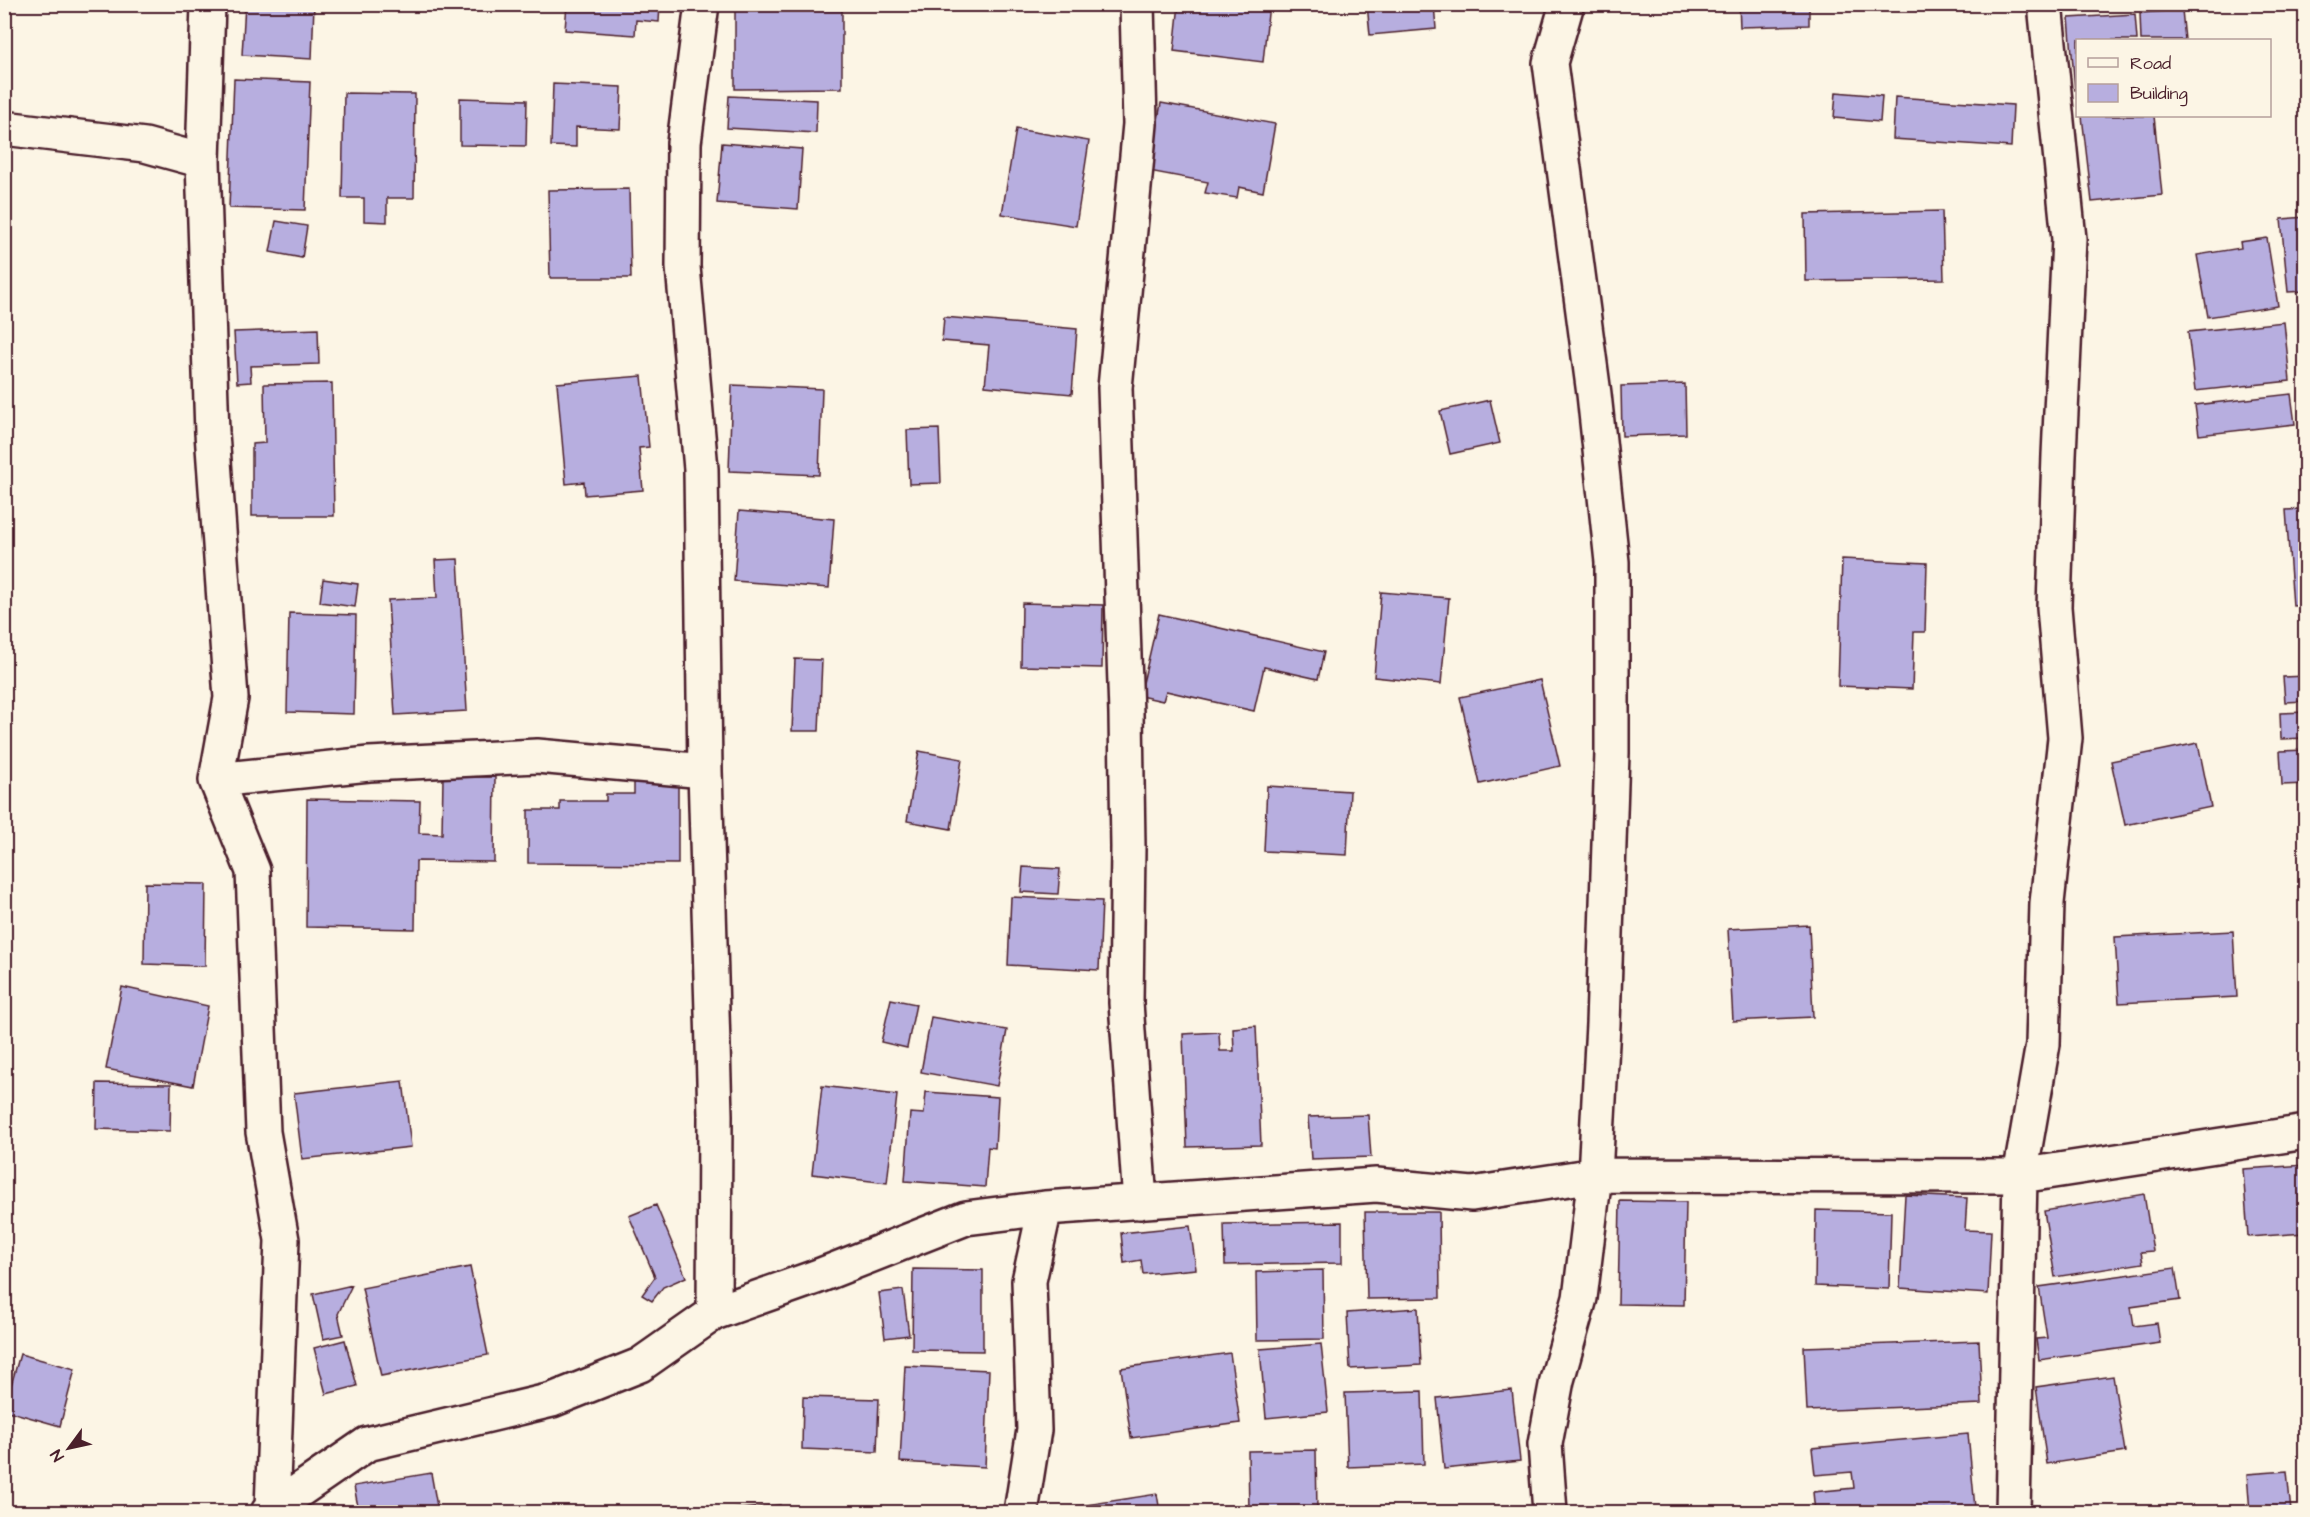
<svg xmlns="http://www.w3.org/2000/svg" width="2310" height="1517" viewBox="0 0 2310 1517" font-family="'Architects Daughter',sans-serif">
  <style>
    .building { fill: #b7aedf; stroke: #4a1f2b; stroke-width: 1.5 }
    .lines { fill: none; stroke-linecap: round; stroke-linejoin: round }
    .minor-casing { stroke: #4a1f2b; stroke-width: 38 }
    .minor { stroke: #fcf5e5; stroke-width: 33 }
  </style>
  <rect width="100%" height="100%" fill="#fcf5e5"/>
  <filter id="ink" filterUnits="userSpaceOnUse"><feTurbulence type="fractalNoise" baseFrequency=".0167" numOctaves="2"/><feDisplacementMap in="SourceGraphic" scale="12" xChannelSelector="R" yChannelSelector="G"/><feConvolveMatrix kernelMatrix="1 2 1 2 8 2 1 2 1" color-interpolation-filters="sRGB"/></filter>
  <g filter="url(#ink)">
    <path class="building" d="M245 4H314L312 59 242 55Z
      M567 4H660L659 22 636 20 635 35 565 30Z
      M1179 4H1269L1263 62 1174 51Z
      M1367 4H1434L1436 29 1370 35Z
      M1448 4H1531L1448 9Z
      M1739 4H1809V25L1740 27Z
      M735 10H842V88L735 89Z
      M2182 10 2185 40H2141L2140 13Z
      M2135 14 2137 40H2078V89L2075 90 2069 18Z
      M234 79 310 82 305 210 229 208Z
      M553 84 622 87 620 129 576 127V147L551 146Z
      M1836 92 1882 96 1880 122 1834 118Z
      M344 93 415 94 414 198H387V222L364 221V198H342Z
      M729 96 817 100 816 133 727 128Z
      M1895 97 2013 105 2011 147 1893 139Z
      M460 98 527 100 526 146 460 145Z
      M1161 103 1275 124 1263 192 1239 187 1237 198 1205 193 1208 182 1149 171Z
      M2082 116H2154L2162 195 2092 202Z
      M1016 129 1089 141 1076 226 1002 214Z
      M722 143 802 149 798 209 717 203Z
      M629 189 631 278H550L548 190Z
      M1942 211 1944 279 1806 281 1805 214Z
      M2306 217V291L2288 292 2281 219Z
      M276 221 307 226 302 258 270 252Z
      M2267 238 2278 306 2208 317 2197 255 2241 248 2240 242Z
      M944 317 1077 329 1072 394 985 386 989 345 942 341Z
      M2284 322 2290 381 2195 391 2188 332Z
      M318 329 319 364 250 366 251 382 237 383 234 332Z
      M642 376 649 447 639 448 643 490 585 495 584 482 566 484 557 383Z
      M332 383 334 516H252V444L265 443 264 384Z
      M1685 384 1686 434 1622 436 1621 386Z
      M732 385 822 389 819 475 729 471Z
      M2291 394 2295 424 2199 435 2195 405Z
      M1490 400 1500 443 1450 454 1440 411Z
      M939 429 941 483 909 484 907 430Z
      M2306 509V605L2293 606 2286 510Z
      M739 511 834 519 829 588 734 581Z
      M458 559 467 711 395 715 388 600 437 598 435 560Z
      M1842 559 1927 563 1925 632H1914L1912 689 1838 686Z
      M323 579 358 584 355 607 320 602Z
      M1381 592 1449 598 1441 684 1374 677Z
      M1022 603 1103 605 1102 668 1021 666Z
      M289 613 356 615 354 714 287 712Z
      M1159 614 1324 652 1318 679 1264 667 1254 711 1166 691 1163 701 1140 696Z
      M795 659 822 660 819 731H792Z
      M2306 676V701L2285 702 2283 677Z
      M1540 680 1560 766 1480 784 1460 697Z
      M2306 712V738L2281 739 2280 713Z
      M2198 743 2211 807 2125 825 2111 761Z
      M2306 750V784L2282 785 2280 751Z
      M919 751 962 759 951 829 907 821Z
      M634 774H678V864L528 863V810H560V801H606V794H634Z
      M443 777H495L494 862 416 861 415 929 306 927 307 799 420 801 419 833 442 834Z
      M1267 786 1350 791 1347 855 1264 851Z
      M1023 867 1060 869 1058 894 1021 892Z
      M145 883 206 884 205 966 144 964Z
      M1011 897 1102 901 1099 970 1008 965Z
      M1809 925 1813 1017 1733 1021 1728 929Z
      M2233 931 2237 997 2119 1003 2115 937Z
      M122 987 208 1006 193 1086 106 1069Z
      M891 999 916 1004 907 1048 881 1042Z
      M931 1017 1007 1030 997 1086 921 1072Z
      M1256 1026 1261 1145 1187 1147 1183 1034 1219 1032 1220 1051H1234L1233 1028Z
      M403 1081 411 1147 302 1159 294 1093Z
      M97 1083 171 1084 170 1131 96 1129Z
      M822 1086 897 1095 887 1183 812 1174Z
      M926 1092 998 1097 995 1148 988 1147 985 1187 905 1181 910 1113 924 1114Z
      M1368 1115 1371 1157 1311 1159 1308 1117Z
      M2306 1165V1233L2248 1237 2243 1169Z
      M2144 1194 2153 1251 2141 1252 2143 1263 2055 1277 2044 1211Z
      M1905 1195 1967 1198 1965 1230 1991 1231 1988 1294 1900 1288Z
      M1620 1201 1686 1202 1684 1305 1618 1304Z
      M656 1205 686 1277 663 1287 652 1301 642 1295 655 1277 629 1216Z
      M1816 1210 1891 1212 1889 1289 1815 1286Z
      M1365 1212H1439L1440 1298 1367 1299Z
      M1342 1222V1263L1225 1265 1224 1224Z
      M1190 1226 1196 1269 1143 1274 1141 1260 1124 1263 1121 1233Z
      M470 1267 488 1355 381 1376 362 1288Z
      M2175 1268 2180 1300 2131 1307 2134 1326 2157 1323 2160 1343 2039 1360 2036 1339 2047 1338 2039 1287Z
      M913 1269 983 1270V1351L912 1350Z
      M1323 1270 1324 1339 1257 1340 1256 1272Z
      M352 1285 338 1314 343 1335 323 1339 313 1294Z
      M903 1290 909 1335 885 1338 879 1293Z
      M1418 1308 1421 1365 1350 1369 1347 1313Z
      M345 1340 357 1386 326 1394 314 1348Z
      M1979 1341 1982 1404 1807 1411 1804 1347Z
      M1321 1344 1328 1412 1266 1418 1260 1349Z
      M1230 1353 1240 1423 1131 1438 1121 1368Z
      M20 1354 75 1369 60 1426 4 1410Z
      M905 1366 989 1370 985 1467 900 1462Z
      M2113 1376 2125 1452 2047 1464 2036 1387Z
      M1512 1390 1520 1461 1444 1469 1437 1398Z
      M1422 1391 1424 1464 1348 1467 1345 1393Z
      M803 1397 879 1399 877 1452 802 1449Z
      M1968 1434 1975 1508 1929 1512H1815L1813 1492 1854 1488 1852 1472 1815 1475 1812 1448Z
      M1316 1450 1317 1512H1249L1248 1451Z
      M2287 1471 2291 1512H2250L2247 1474Z
      M431 1473 438 1512H359L354 1486Z
      M1157 1494 1160 1512H1041Z
      M780 1505V1512H710Z"/>
    <g class="lines">
      <g class="minor-casing">
        <path id="minor" d="M208 4 203 161 212 433 231 698 216 780 253 871 263 1132 282 1240 272 1509
          M702 4 684 143 683 267 701 469 705 771 715 1115 714 1313
          M1137 4 1140 124 1115 388 1126 714 1128 847 1126 1003 1140 1202
          M4 128 145 145 203 161
          M216 780 369 764 537 756 705 771
          M268 1512 367 1444 552 1400 640 1365 714 1313 816 1277 966 1218 1045 1208 1376 1185 1472 1194 1595 1175 2020 1176 2306 1132
          M1021 1512 1034 1430 1029 1281 1045 1208
          M1550 1512 1545 1444 1557 1380 1580 1298 1595 1175 1603 1024 1612 753V562L1594 394 1550 63 1567 4
          M2013 1512 2020 1176 2043 1044 2047 903 2065 738 2054 607 2059 455 2069 239 2045 4"/>
      </g>
      <use href="#minor" class="minor"/>
    </g>
  </g>
  <rect width="2310" height="1517" fill="none" stroke="#fcf5e5" stroke-width="24"/>
  <rect x="12" y="12" width="2286" height="1493" fill="none" stroke="#4a1f2b" stroke-width="2" filter="url(#ink)"/>
  <rect x="2076" y="39" width="195" height="78" fill="#fcf5e5" stroke="#b59f9b" stroke-width="1.5"/>
  <rect x="2088" y="58" width="30" height="9" fill="#fcf5e5" stroke="#b59f9b" stroke-width="1.5"/>
  <text x="2130" y="69" font-size="18" fill="#4a1f2b">Road</text>
  <rect x="2088" y="84" width="30" height="18" fill="#b7aedf" stroke="#b59f9b" stroke-width="1.5"/>
  <text x="2130" y="99" font-size="18" fill="#4a1f2b">Building</text>
  <g transform="translate(69 1448) rotate(237)" stroke="#fcf5e5" stroke-width="4.5" paint-order="stroke">
  <path d="M0-4.5L10 22L0 15L-10 22Z" fill="#4a1f2b"/>
  <text y="-9" font-size="16" font-weight="bold" text-anchor="middle" fill="#4a1f2b">N</text>
  </g>
</svg>
